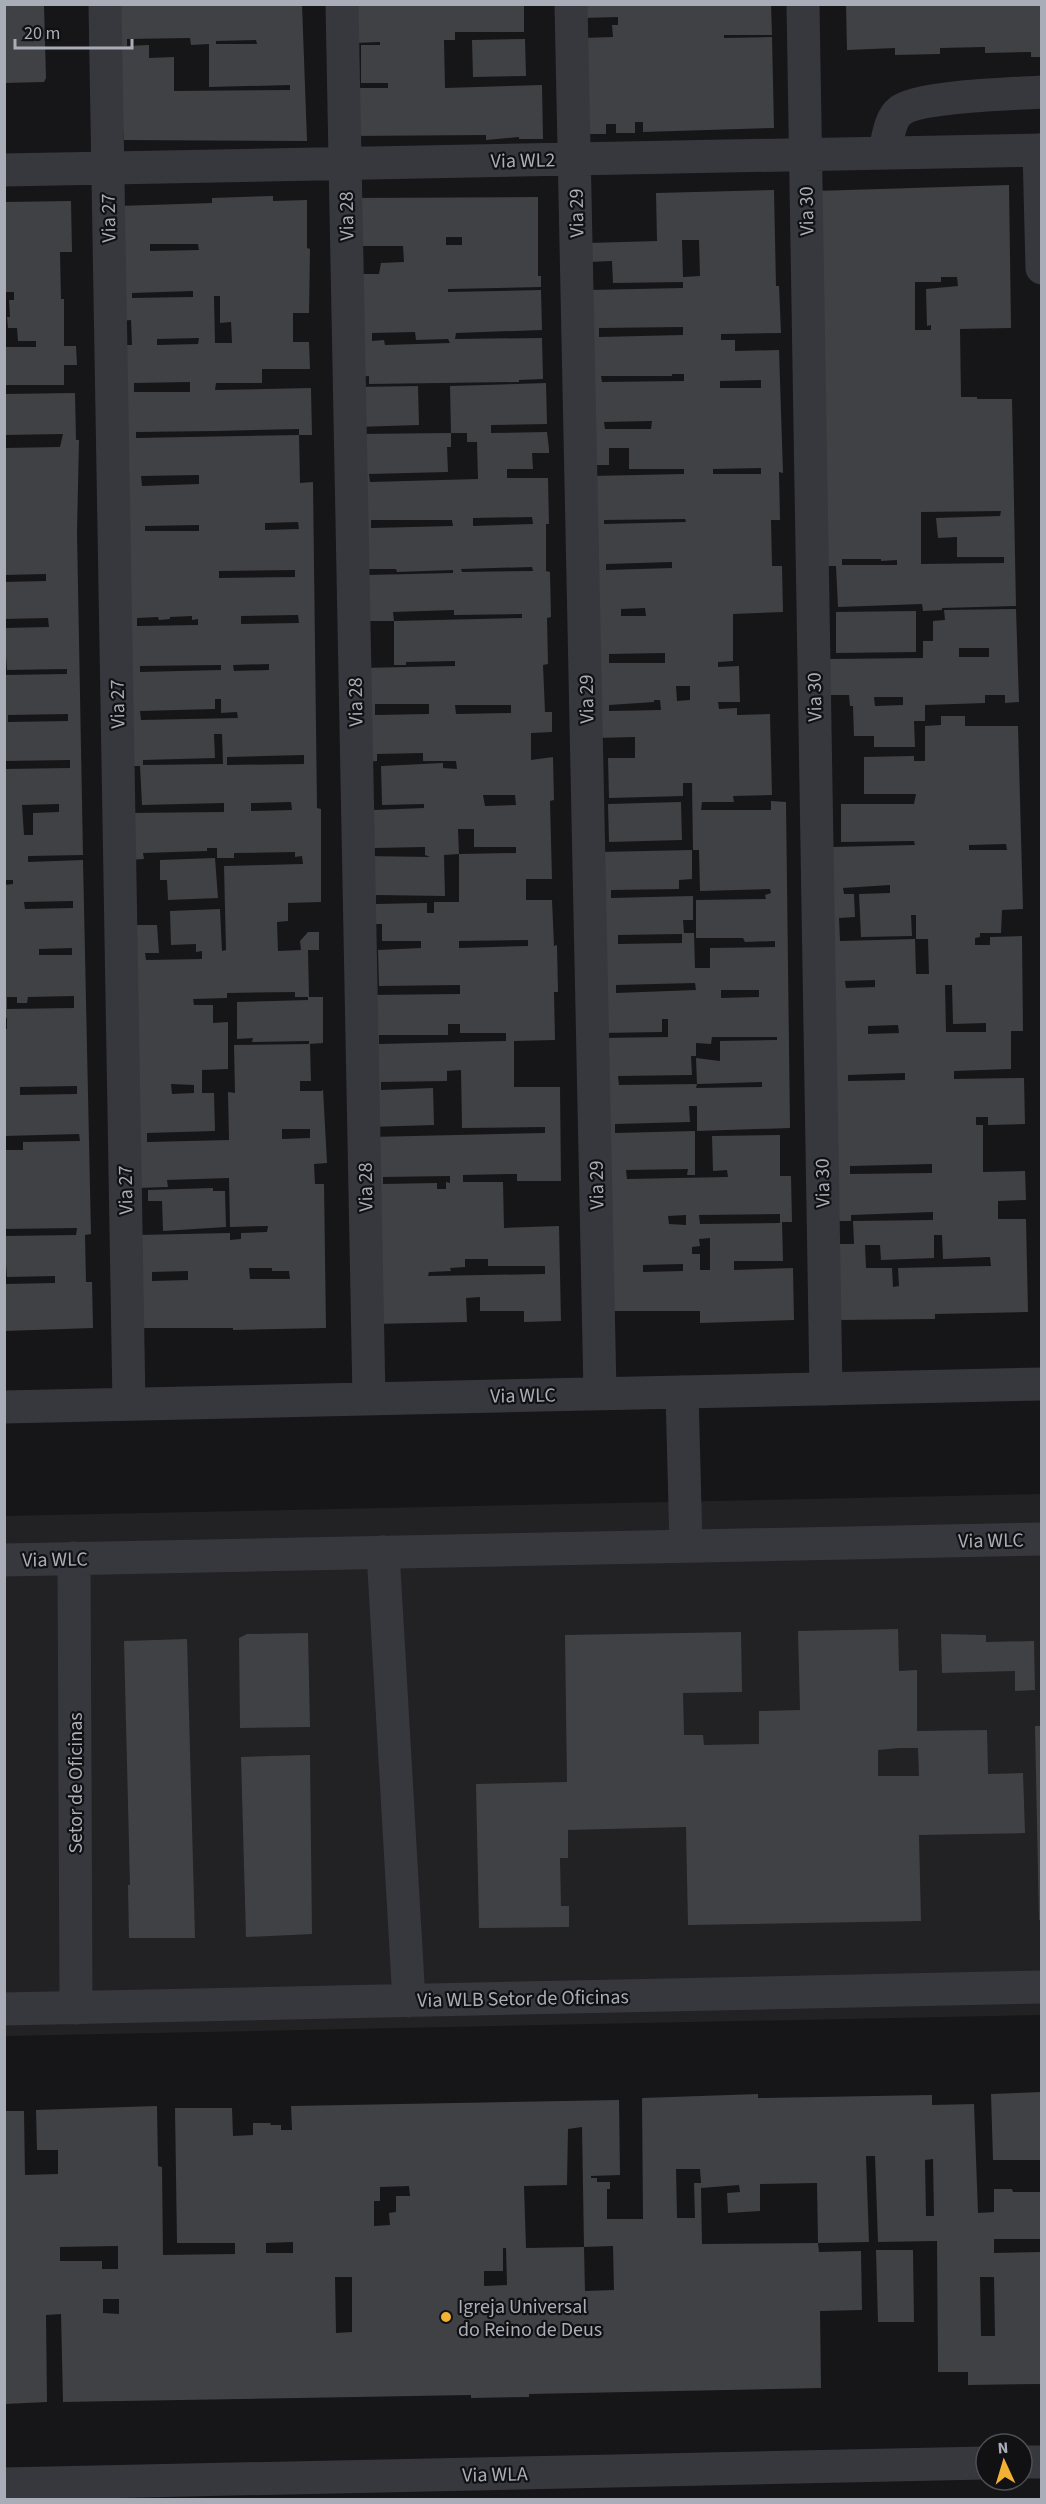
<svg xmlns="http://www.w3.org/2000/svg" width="1046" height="2504" viewBox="0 0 1046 2504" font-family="'Source Sans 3',sans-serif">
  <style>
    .built { fill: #222225 }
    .building { fill: #404145; fill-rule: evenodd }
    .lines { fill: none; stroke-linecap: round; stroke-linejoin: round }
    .minor { stroke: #37383d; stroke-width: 33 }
    .poi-dot { fill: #f2b134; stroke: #111113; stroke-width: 2 }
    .labels { text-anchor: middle; stroke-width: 4.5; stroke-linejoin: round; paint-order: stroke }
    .street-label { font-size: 20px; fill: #a8adb8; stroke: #111113 }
    .poi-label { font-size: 20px; fill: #a8adb8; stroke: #111113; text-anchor: start }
  </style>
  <rect width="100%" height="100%" fill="#161618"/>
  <path class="built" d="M1041 1494V2015L5 2036 4 1516Z"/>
  <path class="building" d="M112 4H302L307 141 124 140ZM190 38 191 45 209 44V87L290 85V90L174 91V57L149 58V45L127 46V39ZM256 40 257 44H216V41Z
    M582 4H771L772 35H724V38L772 37 774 128 643 132V122H635V133H616V124H606V134H583V38L613 37 612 25H618V17L582 18Z
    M846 4H1041V57H1031V52L985 53V47L940 48V54L895 55V48L847 50Z
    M4 5H44L46 78 44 82 4 83Z
    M355 5H524V32H455V40H444L445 88 542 85 543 139H519V137L486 140V135L349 136 351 88H388V83H361V45H380V42L355 43Z
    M525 39 526 76 473 77 472 40Z
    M1009 185 1011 328 960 329 961 397H977V399H1012L1016 606 942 608V610L923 611 922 604 838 607 836 566H824L815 191ZM941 277H957L958 286 926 289 927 326 931 325V330H915V282H941ZM1001 511 1000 516 936 518 938 538 957 537V557H1004V563L921 564V512ZM842 559H881V561L897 560V565H842Z
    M774 190 776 286H779L781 333 721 334V340H735V351L779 350 783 473 779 472 780 520H771L772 566H782L783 612 733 614V661L718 662V667L739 666 740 702H718L719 709 737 708V715L770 714 772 795 733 796 734 802H702L701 810H771V801L786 802 790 1128 697 1131V1106H689L690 1122 615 1124V1133L695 1131V1175H687L688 1169 626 1170 627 1179 728 1177 727 1170 713 1171 712 1136 780 1135V1176H791L792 1222H782L783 1261H734V1270L793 1268 794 1320 700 1323V1311H611L602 1038 668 1037V1019H662V1032L601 1033 598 852 692 850V879L679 880V889L611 890V898L693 896V920H683L684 933H694L695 968H710V948L775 947V941L745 942 743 938H696V900L766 899 765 895 771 893 770 889 700 891 699 850H693L692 783H683V796L609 798 608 758H635V737L596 738 591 476 684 474V469H629V448H609V465H591L588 290 683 288V282L613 283 612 261 588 262V243L657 241 656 193ZM682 240H699L700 276 683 277ZM683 327V335L599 337V328ZM672 374H684V381L602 382 601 376H672ZM761 380V388H720V381ZM652 421 651 429H605L604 422ZM761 468V474H713V469ZM685 519 686 522 604 524V520ZM672 562V568L606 570V564ZM645 608 646 616H621V609ZM665 653V663H609V654ZM676 686H690V700L677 701ZM654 700H660L661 710 609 711V705L654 702ZM682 934V943L618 944V935ZM695 983 696 990 616 993V985ZM721 990H759V997L721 998ZM712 1037H777V1040L720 1041V1061L696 1058 697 1084 762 1082V1087L696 1088 697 1084 619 1085 618 1076 692 1075 691 1056H696V1043L711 1044ZM780 1214V1223L700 1224 699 1215ZM686 1215V1225L669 1224 668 1216ZM710 1238V1270H700V1254H692V1247L700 1246 699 1239ZM683 1264V1271L643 1272V1265Z
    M273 196V201L307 200V248L310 249 309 313H293V342H309L310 369H262V383H216L215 390 311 388 312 435H299V429L216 431 136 432V438L299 435 300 483 313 482 317 808 321 809V902L288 903V921L277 922 278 951 301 950 300 941 308 932H319V950H308L309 997H323V1043L309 1044V1041L252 1042 253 1038 237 1039V1002L308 1000V997H295V992L227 993V998L193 999 194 1005H213V1023L228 1022V1069L202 1070V1093H214L215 1131 147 1133V1142L229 1140 228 1092 235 1093 234 1045 310 1044 311 1081H300V1091H322L323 1089 327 1163 314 1164 315 1184H324L326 1328 233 1330V1328H139L138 1235 230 1233V1240L241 1239V1233L267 1232 268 1226 230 1227 229 1178 167 1180 168 1187 136 1188 131 925H157L159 953H145L146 960 202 959V951L196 952V944L171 945 170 911 220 909 222 951 226 950 224 866 303 864 302 856 295 857V852L234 853V858H217V848H207V851L143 853 144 859 129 860 128 813 224 812V803L142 805 140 766H128L119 345H132L131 320 120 321 118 206 212 203V198ZM150 244H198L199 250 150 251ZM193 291V297L132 298V293ZM214 296H220V323L231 322 232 343H215ZM199 338 198 344 157 345V339ZM190 382V392H134V383ZM199 475V484L142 486 141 476ZM298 522 299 529 265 530V523ZM199 525V531H145V526ZM295 570V577L219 578V571ZM298 615 299 623 241 624V616ZM192 616V620L198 619V625L137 626V618L158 617 159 620 170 619V617ZM269 664V670L234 671 233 665ZM221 665V670L140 672V666ZM215 699H221V713L237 712 238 718 141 720 140 711 215 709ZM214 734H222L223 764 143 765V760L215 758ZM304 755V764L227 765V757ZM291 802 292 810 251 811V803ZM171 1084 194 1085V1093L172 1094ZM282 1129H310V1138L282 1139ZM249 1268H272V1271H289L290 1279H250ZM188 1271V1280L152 1281V1272Z
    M538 197V276H541V287L448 289V292L541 290 542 330 456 333 455 339 542 338 543 379 519 380V382L369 384V376L355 377 362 274H379L381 263 404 262 403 246H353L352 198ZM446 237H462V245H446ZM415 332 416 340 448 339 450 343 385 345 384 340 372 341V333Z
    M71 201 72 252H60L61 299H64V346H76L77 365H64V385H4V347H36V341H18L17 328H8L7 317H10L9 300H14V292H4V202Z
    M546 383 547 424 491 425V433L547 432 549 449V453H532L533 469H507V478H548L549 524H546V571L550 572 551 617 547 618 548 664 543 665 545 712H552V732L531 733V760L553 757 554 800 550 801 552 879H526V900H552L554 946 557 945 558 992H554L555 1040 514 1041V1087H560L561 1181H517V1174H512L463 1175V1182H503L504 1228 559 1226 561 1321 524 1322V1311H480V1297L466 1298 467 1322 373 1324 370 1137 545 1133V1127L462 1128 461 1070 447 1071V1081L381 1082V1090L433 1088 434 1125 369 1127 367 995 460 994V985L379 986 378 950 421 948V941H382V924H366L364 856 430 857 425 855V847L374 848V810L424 808V804L382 805 381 766 443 763V768L457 769 456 761H423V753L377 754V761L363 762 361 668 455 666V661L406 662V665H394V621L522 618V614L454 615V610L393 612 394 621H360L367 575 453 573V570L397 572 396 569H359L357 434 451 433V447H447L448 472 369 474 370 482 478 479 477 442H467V433H451L450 386ZM532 517 533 524 473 526V518ZM371 520H452L453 526 371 528ZM532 567 533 571 462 572 461 569ZM375 704H429V714L375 715ZM455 705H511V713L456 714ZM483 795H515L516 805 485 806ZM458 829H474V847H516V853L459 854V902H434V913H427V903L376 904V895L445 896 444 855 459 854ZM528 940V946L459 948V941ZM448 1024H460V1033H506V1041L379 1044V1035H448ZM450 1176V1183L446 1182V1189H437V1183L383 1184V1177ZM465 1259H488V1266H545V1274L428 1276 429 1272 451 1271 450 1268 465 1267Z
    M418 386 419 425 356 427 355 387Z
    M75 393 76 440H79L77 532 83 855 28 856V862L83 860 91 1234 85 1235 86 1282H92L93 1328 4 1331V1284L55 1283V1276L7 1277 4 1236 76 1235 77 1228 4 1229V1150H23V1142L80 1141 79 1134 4 1136V1029H7V1018H4V885L13 884V880H4V769L70 768V760L4 761V675L67 674V669L7 670 4 628 49 627 48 618 4 619V582L46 581V574L4 575V448L60 447 63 434 4 435V394ZM68 714V721L8 722V715ZM59 804V812L33 813V835H24L22 805ZM73 901V908L25 909 24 902ZM72 948V955H39V949ZM74 996V1008L7 1009V997H17V1003H27L28 997ZM77 1086V1094L20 1095V1087Z
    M1016 609 1019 702 1005 703V695H985V703L925 705V721H914L915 747H874V736H854L853 706H850L849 695H830L829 659 923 658V641H933V621L945 620 944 610ZM959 648H989V657H959ZM874 697H903V705L875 706Z
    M916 611V652L836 653V612Z
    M941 716H965V726H1018L1023 909 1002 910 1001 933H980V937L975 938V945H990V937L1022 936 1023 1031H1011V1069L954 1071V1079L1024 1078 1025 1124 988 1125V1117H976V1125H983V1172L1025 1171 1026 1200 998 1201V1219H1026L1028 1312 935 1314V1319L838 1320 839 1244H854L853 1221 933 1220V1212L851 1215V1221H838L832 847 915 845 914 841 841 842V804H914L916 794H864V757L914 756V761H925V726L941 725ZM1006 844 1007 850H969V845ZM890 885V893L859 894 861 937 912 936 911 915H916V939H928L929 974H916L915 939 840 941 839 918 855 917 854 894H844L843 888ZM875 980V987L846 988 845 981ZM945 985H952L953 1024 986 1023V1032H946ZM898 1025 899 1033 868 1034V1026ZM905 1073V1080L848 1081V1075ZM932 1164V1173L850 1174V1166ZM934 1235H942L943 1259 990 1257 991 1266 898 1268 899 1286 893 1287 892 1268H866L865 1245H880L881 1260 934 1258Z
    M681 802 682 840 609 842 608 804Z
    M215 858 218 898 168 900 167 880H160V860Z
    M213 1188V1191H225L226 1227 163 1231 162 1201H148V1190Z
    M898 1629 899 1671 917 1670V1731L987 1730 988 1774 1023 1773 1025 1833 919 1835 921 1921 688 1925 686 1827 568 1830V1858H560L561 1906H569V1927L479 1928 476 1784 567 1782 565 1635 741 1632 742 1692 683 1693 684 1735H703L704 1745 759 1744V1711L800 1710 798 1631ZM899 1748H918L919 1776H878V1750Z
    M308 1633 310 1727 240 1728 239 1638 247 1634Z
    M941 1634 986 1635V1642L1034 1641 1035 1690 1015 1691V1671L942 1673Z
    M187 1639 195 1938H129L128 1885H130L124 1641Z
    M1035 1726H1041V1920H1039Z
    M310 1755 312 1934 246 1937 241 1757Z
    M1041 2092V2160H993L991 2094Z
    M758 2094V2098L932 2095V2105L974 2104 978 2213 994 2212V2189H1012L1013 2192H1041V2239H994V2253L1041 2252V2384L968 2385V2372H938L937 2241 878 2242 875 2156H866L869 2242 818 2243 819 2252 861 2251 862 2310 820 2311 821 2388 529 2394V2397L471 2398V2395L63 2402 61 2314 46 2315 47 2402 5 2404V2111H24L25 2175 58 2174V2150H37L36 2110 157 2106 158 2166 162 2167 163 2255 235 2254V2243H177L175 2108H232L233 2136 253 2135V2123H271L270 2125H281V2130H292L291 2106 619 2100 620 2175 591 2176V2178H597V2182H610V2189H607V2219H643L642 2098ZM582 2127 584 2247 613 2246 614 2290 585 2291 584 2247 526 2248 524 2186 567 2185 568 2129ZM933 2159 934 2216H926L925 2160ZM676 2169H700L701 2183H694L695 2218H677ZM817 2183 818 2243 702 2244 701 2188 739 2185 740 2192 727 2193 728 2213 760 2211V2184ZM409 2186 410 2196H396V2212L389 2213 390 2225 374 2226V2201H380V2187ZM293 2242V2253H266V2243ZM118 2246V2269H102V2261H60V2247ZM503 2248H506L507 2285 484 2286V2271H503ZM335 2277H352V2332L336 2333ZM980 2277H994L995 2336H981ZM103 2299H119V2314L103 2313Z
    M876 2250H913L914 2322H878Z"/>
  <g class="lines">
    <path class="minor" d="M105 4 129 1404
      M342 4 369 1399
      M571 4 600 1393
      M803 4 826 1389
      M1039 150 1042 268
      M884 153C888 141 889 119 900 111 918 96 1014 94 1042 92
      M4 170 1042 150
      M682 1392 686 1546
      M4 1407 1042 1384
      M383 1552 409 2001
      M74 1558 76 2008
      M4 1560 1042 1539
      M4 2009 1042 1987
      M1022 2462H1042
      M4 2484 986 2463"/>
  </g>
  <circle class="poi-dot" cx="446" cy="2317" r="6"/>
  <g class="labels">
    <g class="street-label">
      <text transform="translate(523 160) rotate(-1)" y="7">Via WL2</text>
      <text transform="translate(806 211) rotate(-91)" y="7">Via 30</text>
      <text transform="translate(576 213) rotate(-91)" y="7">Via 29</text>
      <text transform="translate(346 216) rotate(-91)" y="7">Via 28</text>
      <text transform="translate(108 218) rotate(-91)" y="7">Via 27</text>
      <text transform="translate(814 697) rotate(-91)" y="7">Via 30</text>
      <text transform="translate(586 699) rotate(-91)" y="7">Via 29</text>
      <text transform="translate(355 702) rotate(-91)" y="7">Via 28</text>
      <text transform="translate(117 704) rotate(-91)" y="7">Via 27</text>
      <text transform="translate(822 1183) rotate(-91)" y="7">Via 30</text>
      <text transform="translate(596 1185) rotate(-91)" y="7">Via 29</text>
      <text transform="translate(365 1187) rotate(-91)" y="7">Via 28</text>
      <text transform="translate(125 1190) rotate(-91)" y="7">Via 27</text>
      <text transform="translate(523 1395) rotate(-1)" y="7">Via WLC</text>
      <text transform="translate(991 1540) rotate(-1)" y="7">Via WLC</text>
      <text transform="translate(55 1559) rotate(-1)" y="7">Via WLC</text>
      <text transform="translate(75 1783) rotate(-90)" y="7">Setor de Oficinas</text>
      <text transform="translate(523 1998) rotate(-1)" y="7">Via WLB Setor de Oficinas</text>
      <text transform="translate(495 2474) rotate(-1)" y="7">Via WLA</text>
    </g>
    <g class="poi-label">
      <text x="458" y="2313">Igreja Universal<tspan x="458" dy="23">do Reino de Deus</tspan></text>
    </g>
  </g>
  <rect width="1046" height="2504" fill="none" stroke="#a8adb8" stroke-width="12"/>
  <g transform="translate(1004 2462) rotate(356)"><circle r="28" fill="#111113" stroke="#4d4f55" stroke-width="1.5"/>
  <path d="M0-4.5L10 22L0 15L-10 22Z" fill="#f2b134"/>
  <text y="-9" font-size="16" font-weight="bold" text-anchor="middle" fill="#a8adb8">N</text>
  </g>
  <path d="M15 39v9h117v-9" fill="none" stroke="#a8adb8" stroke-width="3"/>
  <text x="24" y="39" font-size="18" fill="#a8adb8" stroke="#111113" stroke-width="4.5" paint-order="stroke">20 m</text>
</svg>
